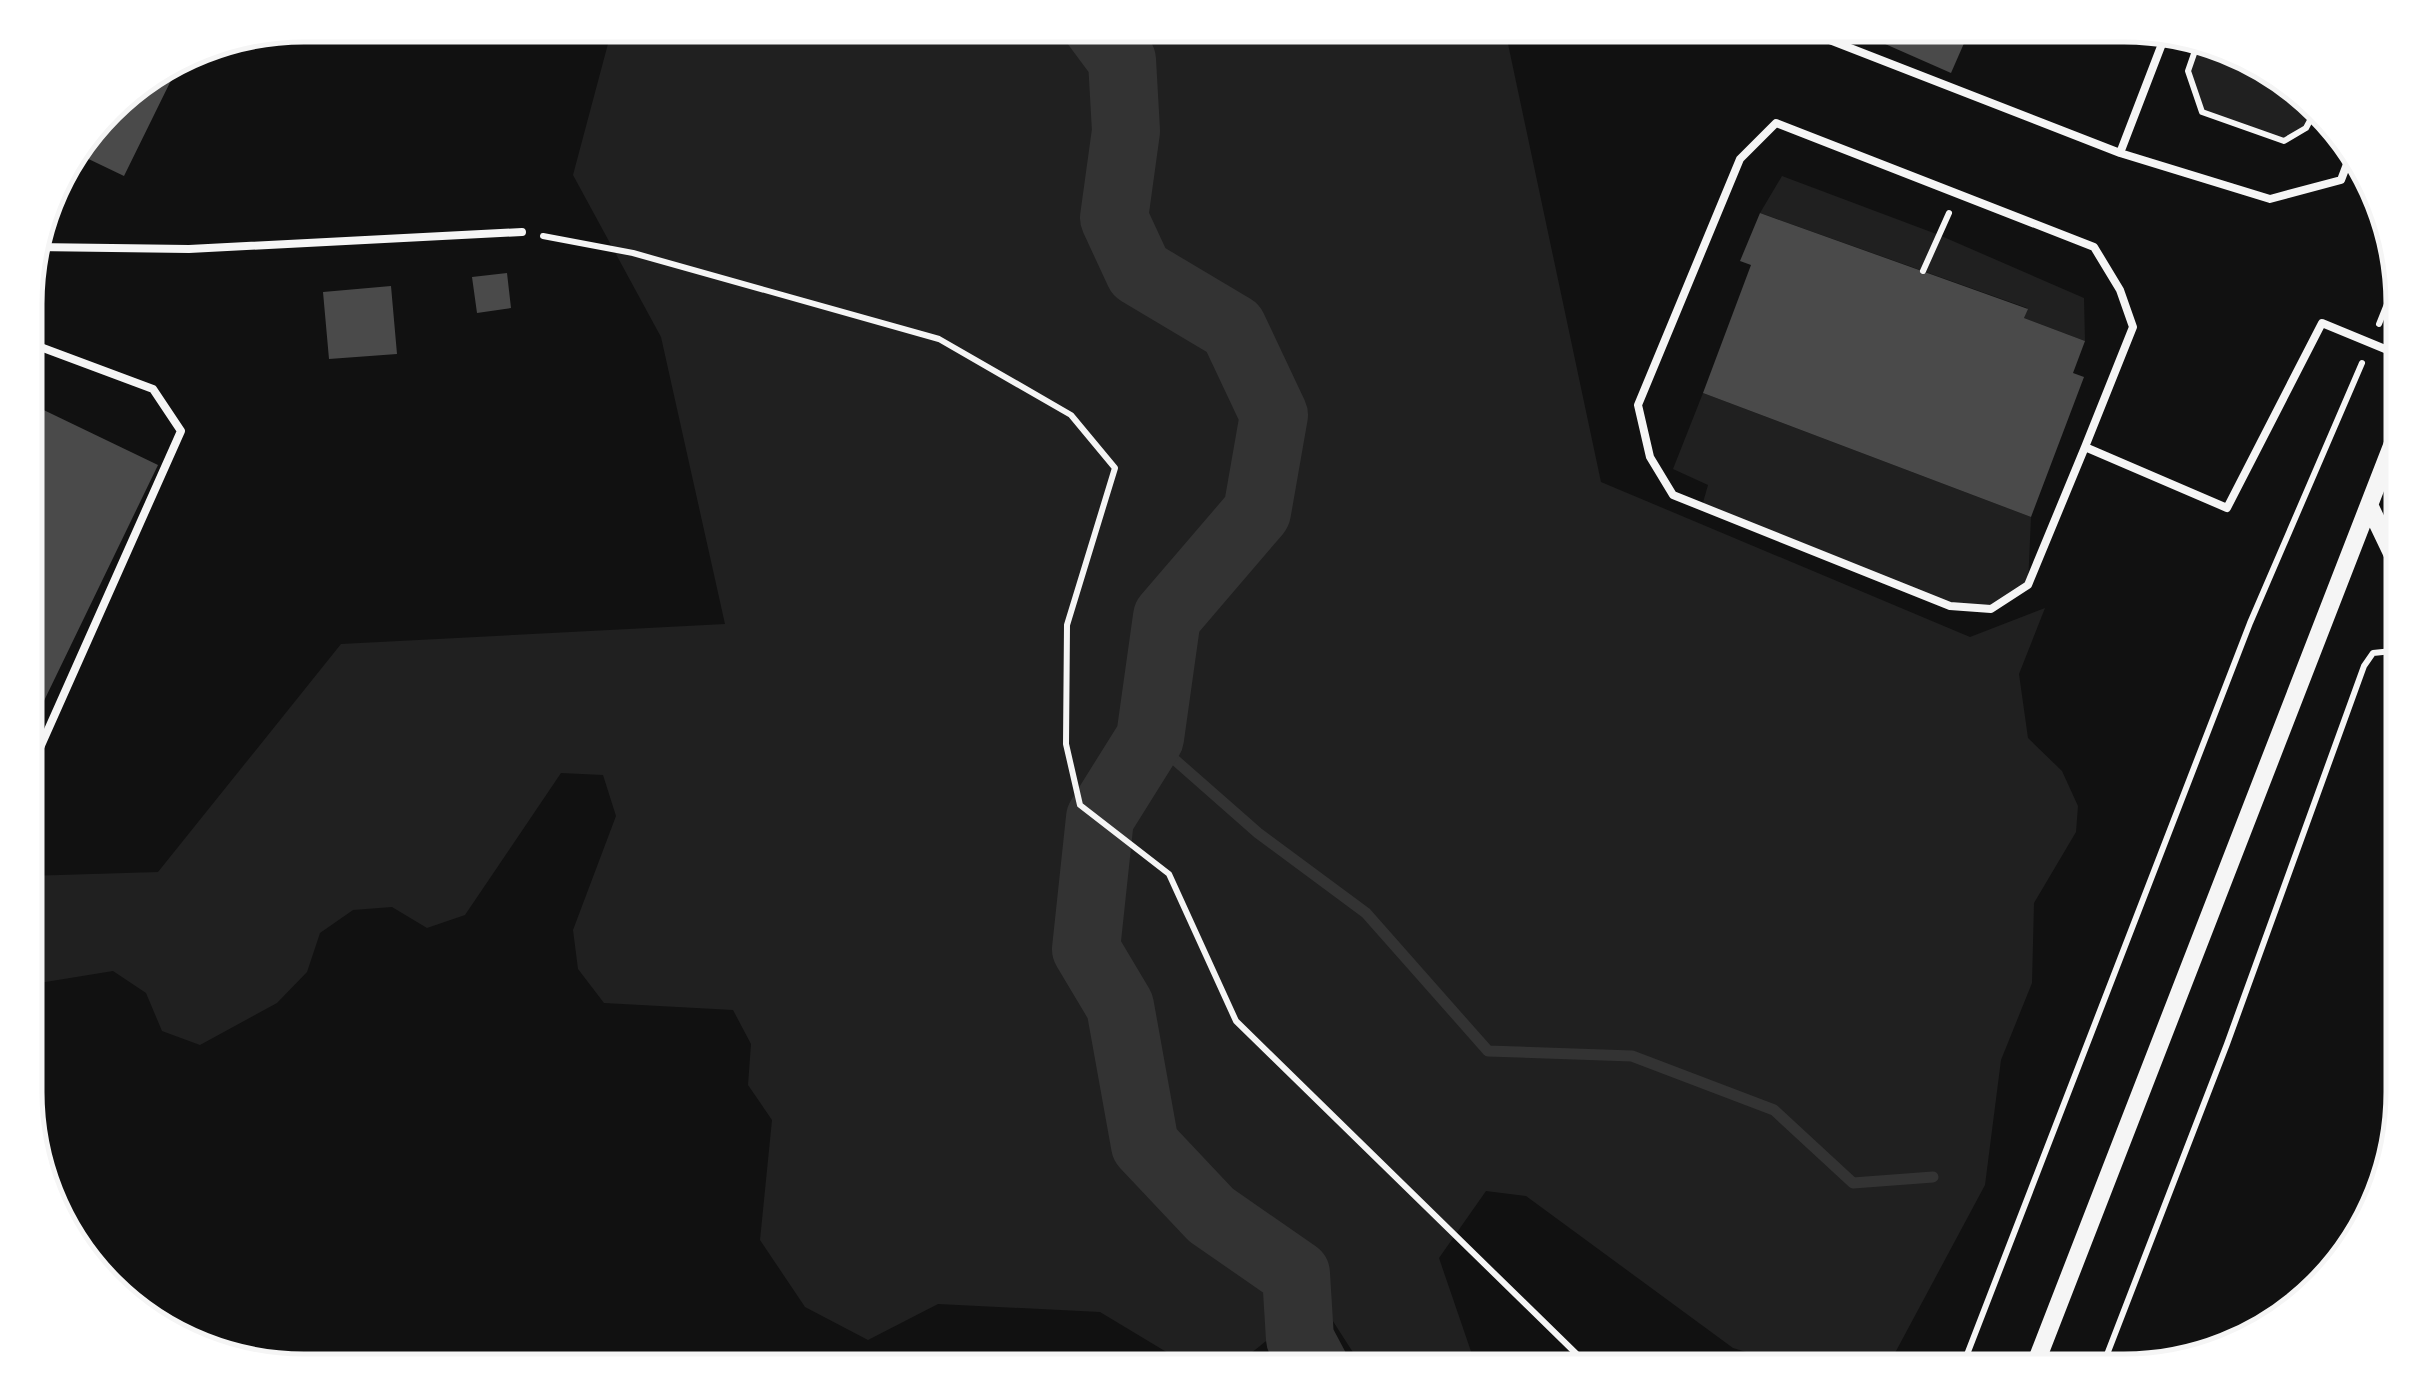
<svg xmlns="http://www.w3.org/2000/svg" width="2428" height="1396" viewBox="0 0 2428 1396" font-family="'Fira Sans',sans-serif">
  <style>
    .green { fill: #202020 }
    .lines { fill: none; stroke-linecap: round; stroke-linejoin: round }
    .stream { stroke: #333; stroke-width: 11 }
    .river { stroke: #333; stroke-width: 68 }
    .building { fill: #4a4a4a }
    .path { stroke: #f5f5f5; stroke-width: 6 }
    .service { stroke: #f5f5f5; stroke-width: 8 }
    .tertiary { stroke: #f5f5f5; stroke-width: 18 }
    .rim { fill: none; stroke: #f5f5f5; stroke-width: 5 }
  </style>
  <rect width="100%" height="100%" fill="#111"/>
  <path class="green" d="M613 25H1504L1601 482 1970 637 2045 608 2019 674 2028 738 2062 771 2078 806 2076 832 2034 903 2032 983 2001 1060 1985 1185 1888 1366 1878 1371H1807L1733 1348 1526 1196 1486 1191 1439 1258 1476 1366 1473 1371H1365L1329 1315C1317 1318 1301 1319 1290 1325 1254 1344 1245 1371 1198 1371L1100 1312 938 1304 868 1340 805 1307 760 1240 772 1120 748 1085 751 1044 733 1010 604 1003 578 969 573 930 616 816 603 775 561 773 465 915 427 928 392 907 353 910 320 933 307 972 277 1003 200 1045 162 1031 146 993 113 971 27 985V876L158 872 341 644 725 624 661 337 573 175Z
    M2197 45 2264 63 2314 113 2306 128 2284 141 2202 112 2188 71Z
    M1782 176 1939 235 2084 298 2085 341 2024 318 2027 308 1760 213Z
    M1703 393 2031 517 2028 585 1991 609 1950 606 1702 506 1708 485 1673 469Z"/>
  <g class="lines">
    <path class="stream" d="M1150 738 1258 833 1366 913 1488 1051 1632 1056 1774 1110 1853 1183 1933 1177"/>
    <path class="river" d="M1096 25 1122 60 1126 131 1114 218 1139 272 1233 328 1274 415 1257 512 1167 617 1150 738 1100 818 1086 949 1120 1006 1145 1145 1211 1215 1296 1274 1300 1339 1317 1371"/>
  </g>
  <path class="building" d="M1842 25H1972L1951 73Z
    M183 56 124 176 76 153 120 95Z
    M1760 213 2028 309 2024 318 2085 341 2073 373 2084 377 2031 517 1703 393 1751 265 1740 261Z
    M507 273 511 308 477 313 472 277Z
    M391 286 397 354 329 359 323 292Z
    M27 402 158 465 27 736Z"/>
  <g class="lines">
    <path class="path" d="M2197 45 2188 71 2202 112 2284 141 2306 128 2314 113
      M543 236 633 253 939 339 1071 415 1115 468 1067 625 1066 744 1080 805 1169 874 1236 1021 1594 1371
      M1923 271 1949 213
      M2379 324 2399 274
      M1961 1370 2250 623 2362 363
      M2101 1370 2227 1044 2364 666 2373 653 2402 650"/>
    <path class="service" d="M1791 25 2120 153 2270 199 2341 180 2352 151
      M1776 123 2094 247 2120 290 2133 327 2085 447 2028 585 1991 609 1950 606 1673 495 1650 457 1638 405 1740 159Z
      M2120 153 2165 36
      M34 247 189 249 522 232
      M27 342 153 389 181 431 27 777
      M2085 447 2227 508 2322 323 2402 356"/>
    <path class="tertiary" d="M2370 507 2402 574
      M2033 1370 2402 420"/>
  </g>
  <path d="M0 0H2428V1396H0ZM304 42H2124A262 262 0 0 1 2386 304V1092A262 262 0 0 1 2124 1354H304A262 262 0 0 1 42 1092V304A262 262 0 0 1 304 42Z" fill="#fff" fill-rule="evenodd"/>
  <path class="rim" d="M304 42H2124A262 262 0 0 1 2386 304V1092A262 262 0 0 1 2124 1354H304A262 262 0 0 1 42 1092V304A262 262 0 0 1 304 42Z"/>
</svg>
